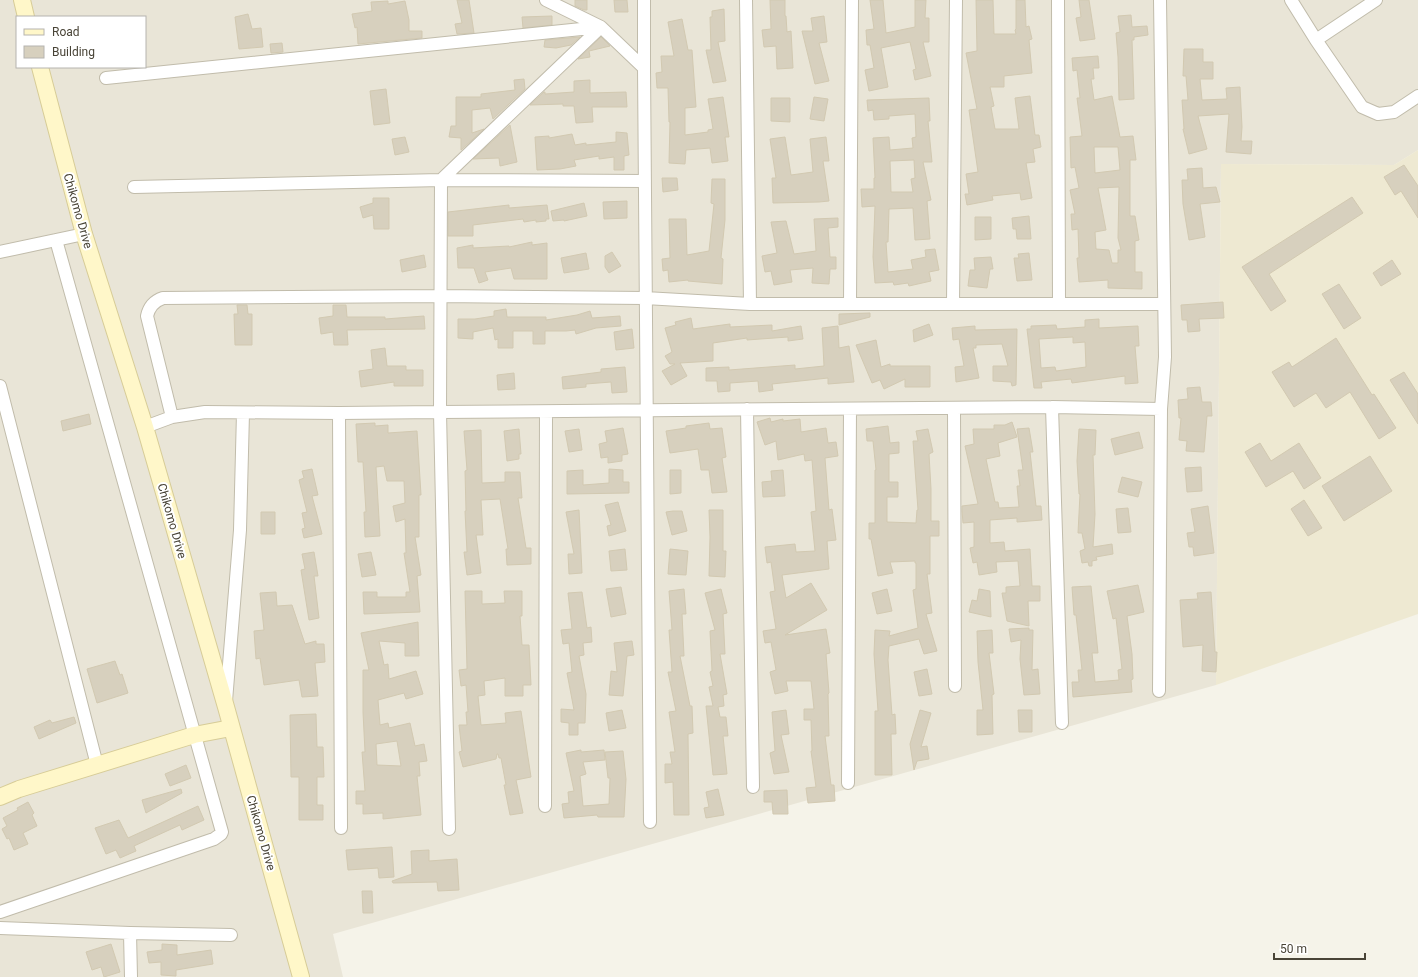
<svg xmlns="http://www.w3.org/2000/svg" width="1418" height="977" viewBox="0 0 1418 977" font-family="Roboto,sans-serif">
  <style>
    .residential { fill: #e9e5d7; fill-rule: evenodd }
    .education { fill: #eee9d2 }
    .building { fill: #d7d0be; stroke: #d2c9b1; fill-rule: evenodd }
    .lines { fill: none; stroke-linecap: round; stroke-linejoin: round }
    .street-casing { stroke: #c1bcab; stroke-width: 14 }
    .secondary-casing { stroke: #d7cc97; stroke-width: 18 }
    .street { stroke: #fff; stroke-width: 12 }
    .secondary { stroke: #fff7c9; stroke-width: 16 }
    .labels { text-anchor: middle; stroke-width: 4; stroke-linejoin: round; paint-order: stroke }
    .street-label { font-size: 12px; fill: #494437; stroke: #fff }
  </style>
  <rect width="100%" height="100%" fill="#f5f3e9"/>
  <path class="residential" d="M0 0H1418V150L1394 165 1221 164 1216 685 333 934 343 977H0ZM17 17H145V67H17Z"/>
  <path class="education" d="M1418 150V614L1216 685 1221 164 1394 165Z"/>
  <path class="building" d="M457 0H469L474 33 457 34 455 24 462 23Z
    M575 0H587V10H584L575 6Z
    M614 0H627L628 12H615Z
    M770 0H785V16H786L787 32 791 31 793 68 777 69 776 46 764 47 762 30 771 29Z
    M870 0H883L886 33 915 27V0H926L925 18H929V42H923L931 76 915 80 913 70 916 69 910 42 881 48 888 87 869 91 865 70 874 68 870 45H867L866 30 874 29Z
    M976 0H993L994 34H1016L1015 30 1016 29V0H1025L1026 27 1029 26 1032 39 1029 40 1032 73 1004 76V87H990L994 106 991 107 995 129H1019L1015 98 1030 96 1035 135H1039L1041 147 1033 149 1035 162 1026 163 1032 198 1021 200 1020 193 992 196 993 200 967 205 965 194H969L966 174 978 172 969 110 977 109 966 53 977 51Z
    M1079 0H1089L1095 39 1080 41 1076 18 1081 17Z
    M388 1V4L405 1 409 20V31H422V38L358 44 357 27 355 28 352 14 372 11 371 2Z
    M724 9 725 41 718 42 726 81 713 83 706 50H711L710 17H712V11Z
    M248 14 252 29 261 28 263 47 239 49 235 17Z
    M1131 15 1132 27 1147 26 1148 35 1134 37V40H1132L1134 99 1119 100 1118 57 1116 33 1120 32 1118 16Z
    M552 16V25L523 28 522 17Z
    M824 16 827 42 819 43 829 81 815 84 802 31H813L811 18Z
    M682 19 688 50H692L696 107 685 108V135L708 132V130L713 129 708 99 723 97 729 137H725L728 161 712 163 710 148 686 150 685 164 669 163 670 122H669L668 88H657L656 73 662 72 661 56H674L668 22Z
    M580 37 571 45 556 48 544 47 545 40Z
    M601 37 610 46 589 51 590 57 578 59Z
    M282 43 283 52 271 53 270 44Z
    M1184 49H1203V62H1213V79H1200L1202 100 1227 99 1226 88 1240 87 1242 127 1241 141H1252L1251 154 1226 152 1229 114 1198 116 1207 149 1189 154 1183 129H1184L1182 100H1188L1186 76H1183Z
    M1098 56 1099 68H1093L1094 79H1091L1094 100 1112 96 1120 137 1133 136 1136 160H1130V216H1135L1139 240 1135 241V272H1142V289L1108 288V280L1079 282 1077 258H1079L1078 229 1072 230 1071 214H1075L1070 190 1079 188 1075 167 1071 168 1070 137 1082 136 1077 98H1080L1077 70 1073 71 1072 58ZM1094 147H1118L1120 170 1095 173ZM1119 187 1118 238 1121 250H1118V263H1112L1109 250 1096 249 1095 232 1106 230 1098 188Z
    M524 79 525 89 493 119 490 108 472 110V133L484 129 461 150V138L449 137 451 126H456V97H481V94L515 90 514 80Z
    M590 80V93L626 92 627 107H592L593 122 576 123 574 106H563V104L530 105 544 92H545V94L574 92V81Z
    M386 89 390 123 374 125 370 91Z
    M814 97 828 99 824 121 810 119Z
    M771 98H790V122L771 121Z
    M929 98 930 121H928L932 162H923L931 200 927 201 930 239 915 240 913 208 889 209 888 242H886L888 272 913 269 911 260 926 257 925 250 935 249 939 270 929 272 931 281 909 286 908 283 894 285 893 282 875 283 873 257 875 206 862 207 861 189H874V178H875L873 138 889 137 890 150 913 148 912 138 916 137 915 114 889 116V119L874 120 873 110 868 111 867 100ZM914 160 915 178 911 179 913 192H891L890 161Z
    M510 125 517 162 500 166 499 158 473 159Z
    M616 132 627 133 629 155 624 156V170H614V157L599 159V156L574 160 576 166 560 169 537 170 535 137 549 136V138L572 134 575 145 586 143V145L616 142Z
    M405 137 409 152 395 155 392 139Z
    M785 137 791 175 813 172 810 139 826 137 829 161H823L829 201 819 202 773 203 772 178H776L770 139Z
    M1404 165 1418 186V218L1401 191 1395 195 1384 177Z
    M1202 168 1203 188 1216 187 1220 202 1200 204 1205 237 1189 240 1183 204 1182 180H1188L1187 169Z
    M662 178H677L678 190 663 192Z
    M712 179H725V220L721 258 723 259 722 284 688 281V280L669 282 668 270 663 271 662 259 670 258 669 219H686L687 255 709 251 714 204 711 203Z
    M1352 197 1363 213 1269 274 1286 301 1271 311 1242 267Z
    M373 198H389V229H374L373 215 363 218 360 207 373 203Z
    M627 201V218L604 219 603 202Z
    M584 203 587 216 564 221V220L553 221 551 211Z
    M509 205V208L547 205 549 219H546V221L536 222V220L524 222 523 219 473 225V236H448V212Z
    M1029 216 1031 239H1017L1016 229H1013L1012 218Z
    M975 217H991V239L975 240Z
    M838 218V227L828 228 830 257H836V269H830L829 284 812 283 813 268 790 270 792 282 774 285 771 271 765 272 762 256 777 253 771 222 786 221 794 254 816 251 814 219Z
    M532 242V245L547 243V279H514L511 268 485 272 488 280 479 283 474 268H458L457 248 473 245V248L509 246V247Z
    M612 252 621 266 609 273 605 267V256Z
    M586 253 589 269 564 273 561 258Z
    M1029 253 1032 280 1017 281 1014 258H1019L1018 254Z
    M424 255 426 267 402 272 400 260Z
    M991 257 993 269H990L987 288 968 286 970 270H975L974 258Z
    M1392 260 1401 274 1381 286 1373 273Z
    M1339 284 1361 318 1344 329 1322 294Z
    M1223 302 1224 318 1199 319 1200 331 1188 332 1187 320H1182L1181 305Z
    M237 305H247L248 314H252V345H235L234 314H238Z
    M333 305H346L347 317H385V319L424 316 425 329 347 330 348 345H334L333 332 321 334 319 318 333 316Z
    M506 309 507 317H546V320L577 315 590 311 592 318 620 316 621 326 596 328 576 334 575 330 566 331H545V344H533V331H513V348H498V339L495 340 493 328 473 332V339L458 338V319H475L494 316V311Z
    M870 313V317L839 325V314Z
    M691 318 693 329 730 324V327L772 325V331L801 326 803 339 788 341V337L747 340V338L713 343V361L680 363 687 376 671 385 662 371 675 364H670L665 356 672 352 665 328 676 325 675 322Z
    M1099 319V328L1138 326 1139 346H1135L1138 383 1125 384V376L1072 383 1071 379 1041 382 1042 388H1034L1027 329H1031V326L1056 325 1057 329 1085 327V320ZM1073 337V343L1085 342 1086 367 1056 371 1055 367 1041 368 1039 339Z
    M929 324 933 335 914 342 913 330Z
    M838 326 839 348 849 346 854 382 828 384V378L772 384 773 390 759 392 758 381 730 383V391L718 392 717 381H706V368L729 367V370L795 365V369L824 366 822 328Z
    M975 326V330L1017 329 1016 385 1012 386 1011 382 993 381V366H1008L1002 344 976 345V348H973L979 378 956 382 955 367 964 366 959 339 953 340 952 328Z
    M632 329 634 348 616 350 614 332Z
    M1336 338 1372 395 1374 394 1396 428 1379 439 1350 392 1326 408 1316 393 1294 407 1272 372 1289 362 1292 367Z
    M876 340 881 367 890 364V366H930V387H905V379L884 389 880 380 872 383 856 345Z
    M385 348 387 366H406V370H423V386H394V382L361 387 359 371 373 369 371 350Z
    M625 367 627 392 612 393 611 382 586 384V387L563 389 562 377 601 372V369Z
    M1404 372 1418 394V424L1390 380Z
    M514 373 515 389 498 390 497 375Z
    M1200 387 1202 402H1211L1212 416H1207L1204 452 1186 451 1187 441 1179 440 1181 418H1179L1178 400 1188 399 1187 388Z
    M89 414 91 424 63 431 61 421Z
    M770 418 771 422 783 419V421L800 419 801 432 826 428 828 443 836 442 838 456 825 458 829 510 832 509 836 540 827 541 829 569 782 575 786 598 811 583 827 610 785 635 826 629 830 653 826 654 829 693 828 694 829 736H825L831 785H834L835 801 808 803 806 788 816 787 811 751H812L811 720H804V709H814L811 681H786L788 691 775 694 770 672 776 670 771 642 765 643 763 631 776 629 770 592 775 591 771 562 767 563 765 547 795 544 796 552 815 551 811 512 816 511 812 460 805 461 804 454 778 460 776 441 765 445 757 422Z
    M1012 422 1017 437 998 443 1000 456 986 459 995 502H998L999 508 1019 507 1017 486H1020L1018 470H1023L1017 429 1029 428 1033 452H1030L1036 506H1041L1042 520 1017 522V518L990 520V543L1004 542 1005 551 1030 549 1032 586H1040V601H1028L1029 626 1007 621 1002 593H1006V587L1020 586 1018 561 996 562 997 572 979 575 977 562 973 563 970 548 974 547V522L963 523 962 511V506L978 504 965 446 974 444 973 429H994V425H1005Z
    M375 423V426L388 425V433L417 431 421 495H419V537H415L421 575 417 576 420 612 364 614 363 592H377V597H406V592H410L404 553H406L405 519 396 522 393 506 405 503 404 481H387L384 466 376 467 380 536 365 537 364 512H366L363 462H358L356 424Z
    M709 423 710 429 722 428 726 457 722 458 727 492 712 493 709 470H701L698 449 670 453 666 431 686 428V426Z
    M888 426 890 443 899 442V453L889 454V482H898V497H887V522L916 523 917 510H918L913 441H918L916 431 928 429 933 452 929 454 931 489V521H939V536H930V574H927L932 613 926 614 937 651 924 654 919 639 889 646 888 660 892 715 895 714 896 734H891L892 775H875V711H878L874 654 875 630 890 631 889 636 918 628 913 590 916 589V563H915V561L890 562 893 573 878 576 871 539H869V523H875V470H876L873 441H867L866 429Z
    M623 428 628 454 622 455V461L608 463V457L601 458 599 444 607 442 605 431Z
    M519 429 521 454H519V459L507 461 504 431Z
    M579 429 582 450 569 452 565 431Z
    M1079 429 1096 430 1095 455H1093L1095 514 1093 547 1112 544 1113 554 1096 557 1097 560 1092 561V566H1089L1088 562 1082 563 1080 551 1085 549 1082 533H1078L1080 494H1079L1077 461Z
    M481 430 482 483 505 482V472H520L522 498H518L526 548H531V564L507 565 506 549H508L500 499 481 500 483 535H476L481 573 467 575 464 552H467L465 511H466L465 471 467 470 464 431Z
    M1139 432 1143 448 1115 455 1111 439Z
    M1260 443 1271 461 1299 443 1321 478 1304 489 1293 471 1266 487 1245 452Z
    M1370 456 1392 491 1344 521 1322 486Z
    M1201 467 1202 491 1187 492 1185 468Z
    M312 469 318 495 312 496 322 534 304 538 302 529 305 528 302 513 307 512 299 480 304 478 302 471Z
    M609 469 623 470V482H629V493L567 494V471L583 470V485L609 483Z
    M670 470H681V493L670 494Z
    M783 470 785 496 763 497 762 482 772 481 771 471Z
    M1122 477 1142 482 1138 497 1118 492Z
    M1304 500 1322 528 1308 536 1291 509Z
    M618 502 626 531 609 536 607 526 611 525 605 505Z
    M1208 506 1214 553 1194 556 1193 547H1189L1187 533 1195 532 1191 509Z
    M1128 508 1131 532 1118 533 1116 509Z
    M579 510 582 573 569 574 568 554H574L566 512Z
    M709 510H723V551H726L725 577 709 576 710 537Z
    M673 511H682L687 531 672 535 666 512Z
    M261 512H275V534H261Z
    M625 549 627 570 611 571 609 551Z
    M670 549 688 551 686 575 668 574Z
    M314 552 318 576H314L319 618 309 620 301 570 305 569 302 554Z
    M371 552 376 575 362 577 358 554Z
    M1138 585 1144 612 1127 616 1132 654 1133 679 1131 680 1132 692 1073 697 1072 682H1079L1078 670H1082L1076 615H1074L1072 587 1091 586 1098 653H1092L1095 682 1119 680 1118 670 1122 669 1116 618 1113 619 1107 591Z
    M621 587 626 614 611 617 606 589Z
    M684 589 686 614H682L684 656H680L690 706H692L693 733 688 734 689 815H674L673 782 665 783V764H672L670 752H675L669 712 676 711 668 672H672L669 630H672L669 591Z
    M721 589 727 613 723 614 725 654H720L727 694 723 695 724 706 718 707 720 717H726L728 736H723L727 774 713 775 706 706H713L709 687 713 686 710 672 712 671 710 631 715 630 705 593Z
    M887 589 892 611 877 614 872 593Z
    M979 589 990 591 991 617 969 612 972 600 977 601Z
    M465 591H482V604L505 603 504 591H522V616H520L522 645H529L531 685H523V696H505V678L484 681 485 695 478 696 481 725 506 723 505 713 521 711 531 777 516 780 523 813 510 815 504 785H506L501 758H499L498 754H497L496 759 463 767 459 752 462 751 459 725H467L466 712H468L466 685 461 686 459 670 467 669Z
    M276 592 277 606 292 605 305 644 316 641V644H324L325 662 315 663 318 696 302 697 299 680 264 685 260 658 256 659 254 631 264 630 260 593Z
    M582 592 587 628 591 627 592 642 583 643 584 655 579 656 586 694 585 723H578V735H569V723L561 722V709L574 710 567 673 572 672 569 643 563 644 561 630 572 629 568 593Z
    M1211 592 1215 652H1217L1216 672 1202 671 1203 645 1183 647 1180 600 1198 599 1197 593Z
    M418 622 419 656H405V643L379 641 384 665 388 664 389 679 416 671 423 694 406 699 404 693 378 700 380 725 388 723 389 728 410 723 415 746 424 744 427 761 419 762 420 776H417L421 815 383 819V813L363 814V804H356V791H365L362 752H365L363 712V670H369L361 633ZM397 741 401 766 377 765 376 744Z
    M1029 628V630H1033L1032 670 1038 669 1040 694 1024 695 1020 659 1021 640 1011 642 1009 629Z
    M992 630 993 653H989L994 694 992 695 993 734 977 735V710H983L978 662 977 631Z
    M632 641 634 655 627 656 623 696 609 695 611 671 617 672 614 643Z
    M115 661 120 675 122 674 128 693 97 703 87 669Z
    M927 669 932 694 919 696 914 672Z
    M622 710 626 728 609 731 606 713Z
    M786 710 789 734 781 735 789 772 774 774 770 753 775 751 772 712Z
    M920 710 931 713 921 747 927 746 929 759 917 761 914 770 910 744Z
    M1018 710H1032V732H1019Z
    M316 714 317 747H323L324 777H317V805H323V820H299V777H291L290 715Z
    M74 717 76 723 39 739 34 727 50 720 52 723Z
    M581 750V752L604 750 605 760 583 762 586 774 580 776 583 806 609 804 610 778H608L605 752 623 751 626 779 624 817H598L597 815 564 818 562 804 569 803 568 792 574 791 566 753Z
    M186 765 191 778 170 786 165 774Z
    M181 789 182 793 146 813 142 800Z
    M718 789 724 815 706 818 704 808 709 807 706 792Z
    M787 790 788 814H773L772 802H764V791Z
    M28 802 34 813 32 815 37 826 23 833 28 844 14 850 9 838 7 839 2 829 7 826 3 818 18 810 17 808Z
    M198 806 204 820 182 830 180 825 134 846 136 851 120 858 116 850 106 854 95 828 119 820 128 838Z
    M392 847 394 877 379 878 378 868 348 870 346 850Z
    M429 850V861L457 859 459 890 438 891 437 882 393 883 392 881 412 874 411 851Z
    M362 891H372L373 913H363Z
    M111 944 120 972 104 977 101 967 92 970 86 952Z
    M162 944 177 945V955L211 950 213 964 176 970V976L161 975V962L149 963 147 952 162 950Z"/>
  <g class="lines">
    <g class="street-casing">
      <path id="street" d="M546 0 601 27 441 180 440 412 1052 407 1161 409
        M746 0 750 304
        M1058 0 1059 303
        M1291 0 1316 40 1362 107 1378 114 1394 112 1418 96
        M1316 40 1376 0
        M644 68 650 822
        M106 78 601 27 644 68V0
        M134 187 441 180 645 181
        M0 252 84 234
        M850 304 852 0
        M953 304 956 0
        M0 386 97 765
        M1052 407 1062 723
        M954 408 955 686
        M747 409 753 787
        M339 413 341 828
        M145 427 172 417
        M1159 691 1161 409 1165 357 1160 0
        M226 701 240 530 243 413
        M848 783 850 409
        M545 806 546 412
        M449 829 440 412 339 413 205 412 172 417 147 316C149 307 154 301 163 298L441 296 645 298 750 304H1164
        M0 912 214 839 221 834 222 832 56 240
        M0 928 130 933 231 935
        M130 933 131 977"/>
    </g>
    <g class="secondary-casing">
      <path id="secondary" d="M22 0 26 17
        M40 67 84 234 145 427 226 707 301 977
        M0 797 19 789 194 735 231 728"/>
    </g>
    <use href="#street" class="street"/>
    <use href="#secondary" class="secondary"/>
  </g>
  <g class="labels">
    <g class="street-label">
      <text transform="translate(78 211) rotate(74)" y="4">Chikomo Drive</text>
      <text transform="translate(172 521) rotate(74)" y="4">Chikomo Drive</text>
      <text transform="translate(261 833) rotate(74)" y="4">Chikomo Drive</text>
    </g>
  </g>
  <rect x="16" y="16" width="130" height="52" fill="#ffffff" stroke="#b6b4af"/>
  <rect x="24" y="29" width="20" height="6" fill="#fff7c9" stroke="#b6b4af"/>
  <text x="52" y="36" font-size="12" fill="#494437">Road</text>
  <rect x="24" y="46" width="20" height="12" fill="#d7d0be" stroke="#b6b4af"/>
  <text x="52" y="56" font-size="12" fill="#494437">Building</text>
  <path d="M1274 953v6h91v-6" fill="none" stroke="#494437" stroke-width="2"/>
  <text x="1280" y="953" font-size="12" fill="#494437" stroke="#ffffff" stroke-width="3" paint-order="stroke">50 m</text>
</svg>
